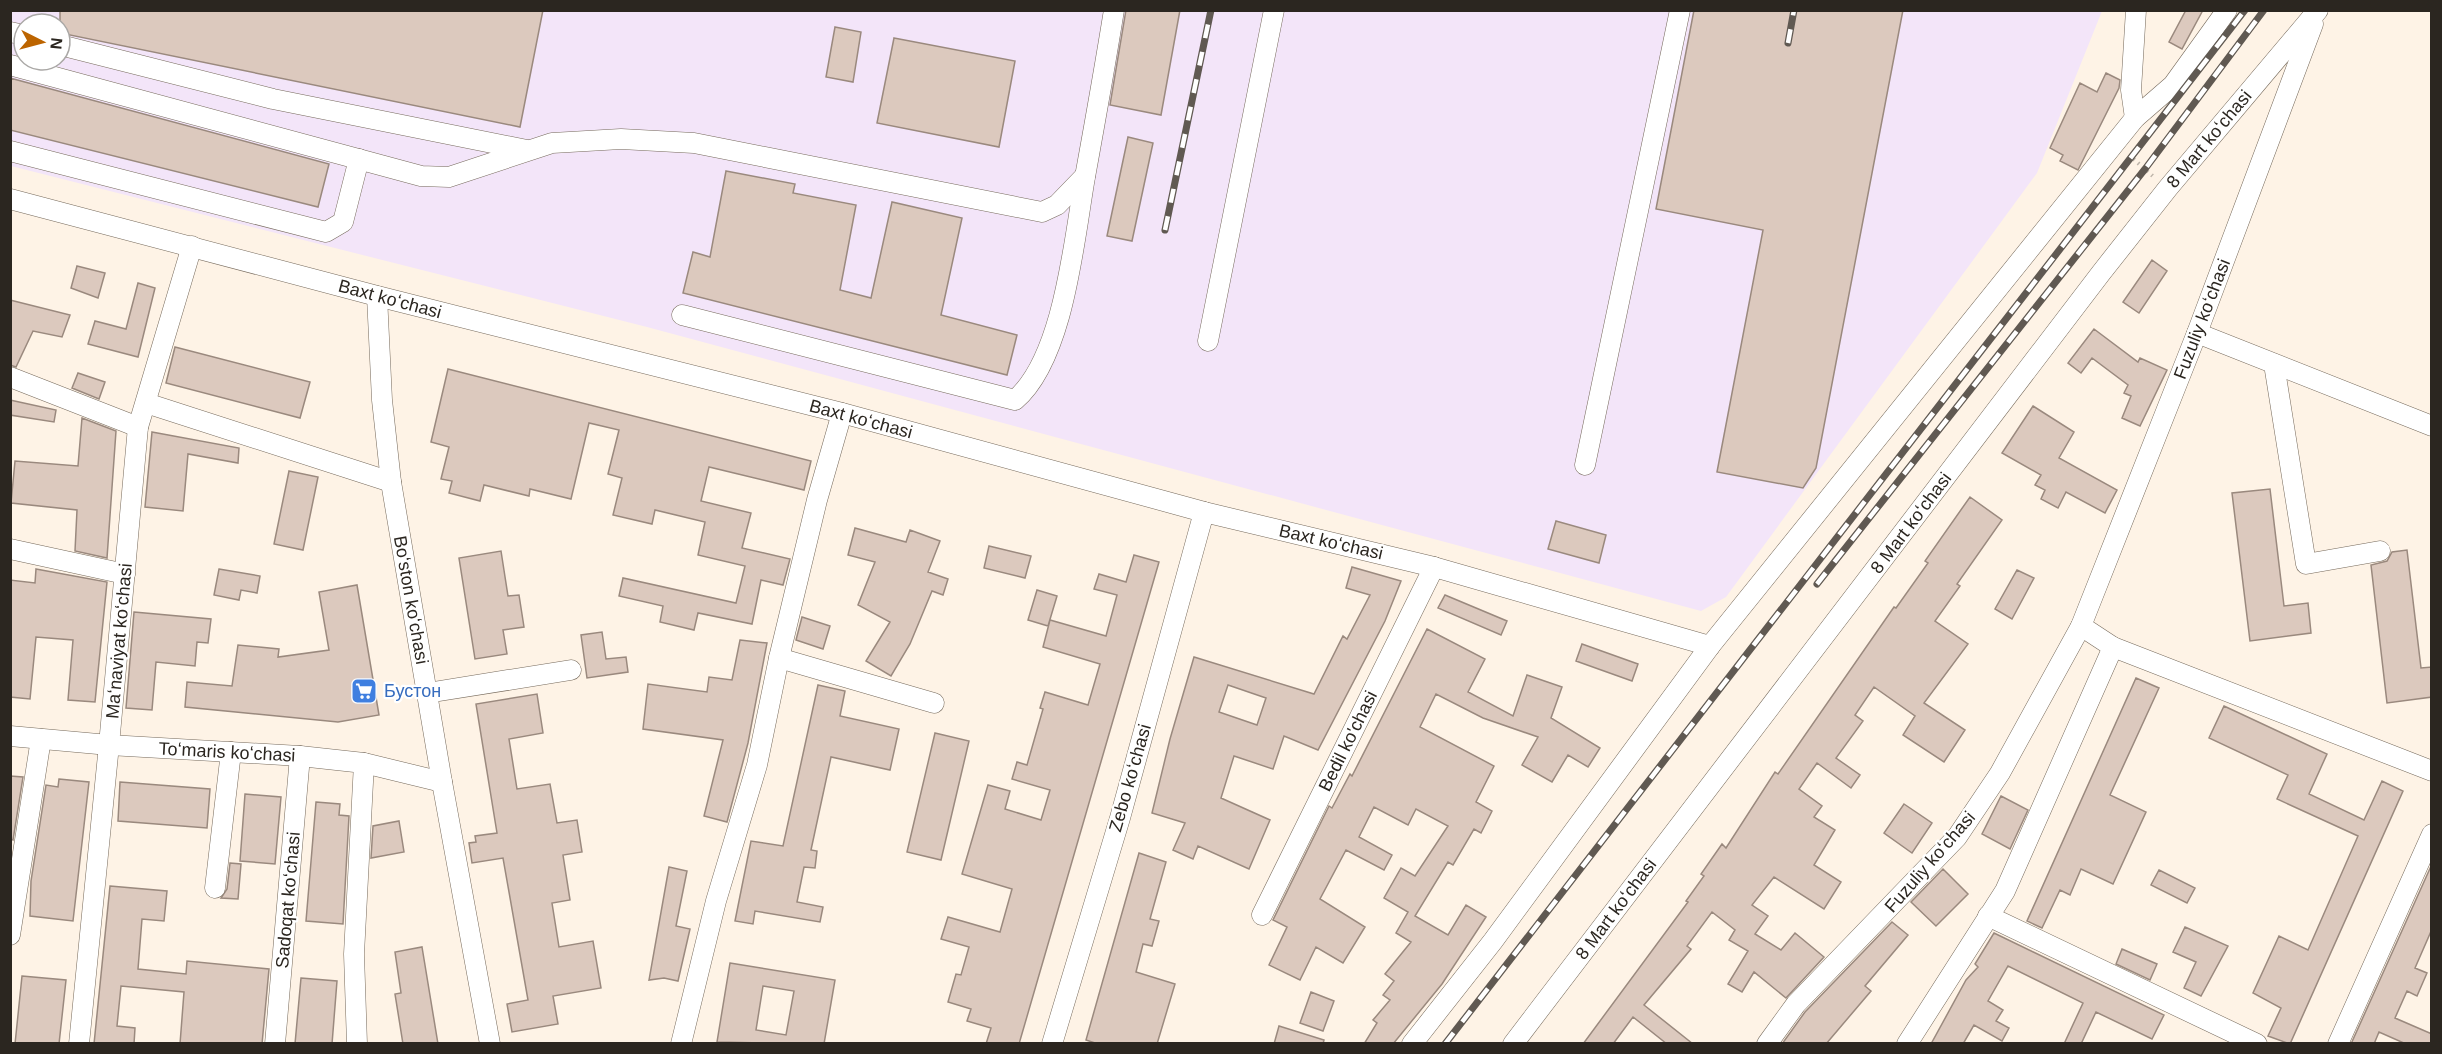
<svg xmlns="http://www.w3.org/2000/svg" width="2442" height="1054" viewBox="0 0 2442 1054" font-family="Helvetica,sans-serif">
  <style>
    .industrial { fill: #f3e5f9; fill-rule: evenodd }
    .building { fill: #dcc9be; stroke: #9a897e; stroke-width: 1.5; fill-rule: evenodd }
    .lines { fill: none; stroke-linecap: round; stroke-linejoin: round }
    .minor-casing { stroke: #766a5c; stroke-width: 21 }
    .path { stroke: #bcb3a8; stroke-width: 4; stroke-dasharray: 1.5 4.5; stroke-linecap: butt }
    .minor { stroke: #fff; stroke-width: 20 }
    .rail-casing { stroke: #605952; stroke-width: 7 }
    .rail { stroke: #fff; stroke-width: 4.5; stroke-dasharray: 14; stroke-linecap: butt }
    .labels { text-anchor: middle; stroke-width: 4.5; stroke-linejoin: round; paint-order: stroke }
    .street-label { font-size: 18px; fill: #2b2620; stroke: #fff }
    .shop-label { font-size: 18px; fill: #366cbe; stroke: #fff; text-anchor: start }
  </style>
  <rect width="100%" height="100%" fill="#fef3e6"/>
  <path class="industrial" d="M10 11H2102L2037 173 1726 597 1701 611 647 327 11 166ZM24 24H60V60H24Z"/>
  <path class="building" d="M60 10H543L520 127 60 33Z
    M1126 10H1180L1161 115 1110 105Z
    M1694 10H1903L1816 468 1803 488 1717 472 1763 230 1656 209Z
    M2186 10H2203L2182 49 2169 42Z
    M835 27 861 32 853 82 826 77Z
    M894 38 1015 61 999 147 877 123Z
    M2106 73 2120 80 2119 88 2078 170 2060 161 2063 155 2050 148 2080 83 2097 92Z
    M10 78 329 164 318 207 10 130Z
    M1128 137 1153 143 1132 241 1107 236Z
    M726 171 795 184 793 193 856 205 840 290 871 298 892 202 962 218 941 315 1017 335 1007 375 683 293 693 252 710 257Z
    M2152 260 2167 271 2139 313 2123 302Z
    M77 266 105 273 98 298 71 288Z
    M138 283 155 288 138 357 88 344 95 321 126 329Z
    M10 300 70 315 62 337 33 331 16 367 10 365Z
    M2094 329 2138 362 2140 358 2167 370 2140 426 2122 418 2131 396 2124 393 2128 385 2092 358 2081 373 2068 363Z
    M175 347 310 382 300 418 166 383Z
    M448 369 811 461 804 490 709 467 701 501 751 513 742 548 790 559 783 585 761 580 752 624 698 613 694 630 660 622 663 606 619 596 623 578 736 603 745 566 698 555 705 522 655 510 652 524 613 515 622 478 608 474 619 430 589 423 571 499 530 489 529 496 484 485 480 501 449 493 452 481 441 479 449 447 431 442Z
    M78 373 105 382 99 399 72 388Z
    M10 400 56 410 54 422 10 415Z
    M2033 406 2074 432 2059 458 2117 490 2105 513 2066 492 2058 508 2041 499 2045 490 2035 485 2041 475 2002 453Z
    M82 418 116 431 107 558 75 551 77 510 11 503 15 461 78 466Z
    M152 432 239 448 238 463 188 454 183 511 145 507Z
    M289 471 318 477 303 550 274 544Z
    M2270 489 2284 606 2308 603 2311 633 2250 641 2232 493Z
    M1970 497 2002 520 1957 584 1960 586 1935 621 1968 644 1924 703 1965 730 1944 762 1903 735 1915 716 1874 687 1855 715 1863 721 1836 758 1860 775 1851 788 1817 763 1799 789 1822 806 1814 817 1835 830 1814 865 1841 882 1824 909 1774 877 1752 905 1768 916 1755 934 1781 950 1795 933 1824 957 1786 998 1754 972 1742 992 1728 984 1748 951 1729 940 1735 930 1712 912 1687 946 1691 949 1644 1005 1693 1044H1667L1633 1017 1613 1044H1583L1688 902 1686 901 1704 876 1701 874 1722 844 1726 848 1775 772 1778 774 1894 607 1896 608 1928 563 1925 561Z
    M1556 521 1606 535 1599 563 1548 549Z
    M855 528 906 542 910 530 940 541 928 572 948 579 943 595 932 591 910 644 891 676 866 661 890 622 858 605 875 562 848 555Z
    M989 546 1031 556 1025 578 984 568Z
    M2407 550 2421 668 2432 667V697L2387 703 2371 565 2387 561 2392 552Z
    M501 551 508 596 519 595 524 627 503 630 507 654 475 659 459 558Z
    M1134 555 1159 562 1019 1044H986L991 1028 967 1021 971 1009 948 1002 956 974 961 975 969 947 941 939 948 917 1000 932 1012 889 962 874 988 785 1010 791 1005 809 1041 820 1050 790 1012 779 1017 762 1027 765 1043 709 1040 708 1045 692 1088 705 1100 664 1043 647 1050 620 1106 636 1117 595 1094 589 1099 574 1126 582Z
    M1352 567 1401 581 1385 621 1318 750 1284 736 1273 769 1234 756 1221 798 1270 820 1249 869 1198 846 1193 859 1173 850 1185 823 1152 813 1170 739 1194 657 1314 694 1343 636 1347 639 1370 595 1346 588ZM1228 685 1266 698 1257 725 1219 712Z
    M36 569 107 582 95 702 68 700 73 640 36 637 30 699 10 697V580L35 583Z
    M219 569 260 576 257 593 241 590 239 600 214 595Z
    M2017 570 2034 578 2012 619 1995 609Z
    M357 585 379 715 338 722 185 707 187 682 232 686 238 645 279 649 278 657 329 650 319 592Z
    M1037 590 1057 596 1048 626 1028 620Z
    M1445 595 1507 621 1501 635 1438 608Z
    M134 612 211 619 208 643 197 642 195 666 156 662 152 710 126 708Z
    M802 617 830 626 823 649 796 640Z
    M1427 629 1485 659 1468 692 1513 716 1527 675 1562 687 1551 718 1600 748 1588 767 1568 755 1552 782 1522 765 1538 737 1483 718 1436 694 1420 727 1494 766 1476 802 1492 811 1481 833 1474 829 1453 865 1448 862 1415 916 1448 935 1466 905 1486 917 1442 984 1393 1044H1364L1377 1023 1373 1020 1390 1000 1383 995 1394 981 1385 974 1411 942 1396 933 1408 912 1384 898 1401 868 1415 876 1448 826 1416 809 1408 825 1374 807 1359 837 1392 855 1384 870 1346 850 1320 899 1365 927 1343 963 1316 947 1300 980 1269 965 1287 927 1273 920 1329 806 1332 808 1350 774 1352 776Z
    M602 632 606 659 626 657 628 672 587 678 581 635Z
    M740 640 767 643 748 743 727 822 704 816 723 740 643 729 648 684 707 692 709 677 732 680Z
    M1582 644 1638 664 1632 681 1576 661Z
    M2136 678 2159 688 2110 795 2146 812 2113 884 2081 869 2070 895 2060 890 2042 928 2027 921Z
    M818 685 845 691 840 716 899 729 890 770 831 757 811 850 817 851 815 868 804 867 797 902 823 907 820 922 755 911 753 924 735 921 751 841 783 846Z
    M537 694 543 733 509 739 517 789 550 784 557 823 577 820 582 852 563 855 570 900 552 903 559 947 593 941 601 988 553 996 558 1024 512 1032 507 1004 528 1000 503 858 472 863 469 843 476 842 475 836 497 833 476 704Z
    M2224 706 2327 754 2309 794 2364 820 2382 781 2403 791 2290 1044 2268 1036 2281 1008 2253 993 2279 936 2308 950 2358 836 2277 799 2288 775 2209 738Z
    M935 733 969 741 941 860 907 852Z
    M10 776 23 777 13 840 10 839Z
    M59 779 89 782 73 921 30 916 31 881 46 785 58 787Z
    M120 782 210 789 207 828 118 821Z
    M245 794 281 797 275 864 240 861Z
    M2001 796 2028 810 2010 849 1982 834Z
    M316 802 340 804 339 815 349 816 343 924 306 921Z
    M1904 804 1932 823 1912 853 1884 833Z
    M399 821 404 852 371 858 373 826Z
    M1139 853 1166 862 1150 919 1159 921 1152 946 1143 944 1136 972 1175 984 1157 1044H1098L1086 1040Z
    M230 863 241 864 238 899 221 898 227 889Z
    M2432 864V929L2415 968 2427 973 2417 996 2407 991 2395 1018 2432 1034V1044H2406L2379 1032 2374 1044H2351Z
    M669 867 687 871 676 926 690 929 678 981 664 978 649 980Z
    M1943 869 1968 894 1936 926 1911 902Z
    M2159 870 2195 888 2187 903 2151 885Z
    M110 886 167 891 164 921 142 919 138 969 186 974 187 961 269 969 262 1044H180L184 992 121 986 117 1026 135 1028 134 1044H94Z
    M1892 922 1908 935 1865 986 1871 991 1826 1044H1782L1805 1012Z
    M2185 927 2228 946 2201 996 2184 988 2196 962 2173 952Z
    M1994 933 2164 1015 2152 1039 2096 1012 2081 1044H2064L2083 1003 2008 966 1988 1001 2003 1010 1996 1021 2009 1028 2002 1041 1974 1025 1963 1044H1931L1966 980 1978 967 1975 964Z
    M422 947 438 1044H403L395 994 401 993 395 952Z
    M2122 949 2157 964 2150 980 2116 964Z
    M730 963 835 980 824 1044 717 1042ZM763 986 794 991 786 1035 756 1030Z
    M22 976 66 980 59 1044H15Z
    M301 978 337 981 332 1044H295Z
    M1311 992 1334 1001 1323 1031 1300 1023Z
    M1279 1026 1324 1040 1323 1044H1274Z"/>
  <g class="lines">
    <g class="minor-casing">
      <g id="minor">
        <path d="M10 32 24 35"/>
        <path d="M60 45 273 99 527 150"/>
        <path d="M10 65 421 176 449 177 552 143 621 139 694 143 1042 212 1057 205 1085 176"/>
        <path d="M2135 118 2131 90 2136 10"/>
        <path d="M10 151 326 232 343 222 359 159"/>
        <path d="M10 199 377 296 842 413 1204 512 1434 567 1710 646"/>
        <path d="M377 296 382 400 391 482 442 782 490 1044"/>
        <path d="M682 315 1015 400C1064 358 1074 240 1085 177 1095 122 1105 66 1114 10"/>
        <path d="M2197 333 2432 426"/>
        <path d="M1208 341 1274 10"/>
        <path d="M2274 364 2306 564 2380 551"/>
        <path d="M10 377 138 427"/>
        <path d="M146 403 391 482"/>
        <path d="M1585 465 1680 10"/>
        <path d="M10 549 125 574"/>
        <path d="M2081 626 2113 647 2432 771"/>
        <path d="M779 658 934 703"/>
        <path d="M427 693 571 670"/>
        <path d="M10 736 109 745 300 756 364 763 442 782"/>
        <path d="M215 888 231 752"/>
        <path id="s1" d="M1262 915 1434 567"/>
        <path d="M1988 916 2257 1044"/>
        <path d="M10 935 41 739"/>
        <path d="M79 1044 109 745 138 427 192 246"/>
        <path d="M275 1044 300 756"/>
        <path d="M357 1044 354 954 364 763"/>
        <path d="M681 1044 716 901 757 765 779 658 817 500 842 413"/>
        <path d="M1052 1044 1120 818 1204 512"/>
        <path d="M1412 1044 1493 941 1710 646 2135 118 2173 85 2227 10"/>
        <path d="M1513 1044 2101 273 2168 188 2318 10"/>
        <path d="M1767 1044 1796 1004 1957 837 2000 773 2081 626 2197 333 2313 24"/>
        <path d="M1907 1044 2005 891 2113 647"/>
        <path d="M2338 1044 2432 834"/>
      </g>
    </g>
    <path class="path" d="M2129 155 2155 178"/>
    <use href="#minor" class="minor"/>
    <g class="rail-casing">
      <path id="rail" d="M1788 43 1794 10
        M1165 230 1211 10
        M1817 584 2145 169 2264 10
        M1445 1044 2245 10"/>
    </g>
    <use href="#rail" class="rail"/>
  </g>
  <defs>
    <g id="supermarket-square" transform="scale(1.35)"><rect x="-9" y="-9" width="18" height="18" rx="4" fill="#3f7fe0" stroke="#fff"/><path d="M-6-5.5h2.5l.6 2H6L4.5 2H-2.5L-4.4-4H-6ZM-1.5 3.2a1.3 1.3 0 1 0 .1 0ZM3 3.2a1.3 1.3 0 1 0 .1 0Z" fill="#fff"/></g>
  </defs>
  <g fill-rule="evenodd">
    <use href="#supermarket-square" x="364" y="691"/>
  </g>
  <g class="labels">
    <g class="street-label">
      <text transform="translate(2209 139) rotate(-50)" y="6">8 Mart koʻchasi</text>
      <text transform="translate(390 299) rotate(15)" y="6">Baxt koʻchasi</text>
      <text transform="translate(2202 319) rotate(-69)" y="6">Fuzuliy koʻchasi</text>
      <text transform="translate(861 419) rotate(15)" y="6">Baxt koʻchasi</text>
      <text transform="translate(1911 523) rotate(-53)" y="6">8 Mart koʻchasi</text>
      <text transform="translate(1331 542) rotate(13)" y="6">Baxt koʻchasi</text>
      <text transform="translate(411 600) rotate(80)" y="6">Boʻston koʻchasi</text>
      <text transform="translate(119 641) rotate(-85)" y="6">Maʻnaviyat koʻchasi</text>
      <text dy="6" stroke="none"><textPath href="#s1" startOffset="194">Bedil ko'chasi</textPath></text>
      <text transform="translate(227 752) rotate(3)" y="6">Toʻmaris koʻchasi</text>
      <text transform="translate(1130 778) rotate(-74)" y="6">Zebo koʻchasi</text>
      <text transform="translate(1930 862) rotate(-49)" y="6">Fuzuliy koʻchasi</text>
      <text transform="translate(288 900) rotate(-85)" y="6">Sadoqat koʻchasi</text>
      <text transform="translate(1616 909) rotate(-53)" y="6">8 Mart koʻchasi</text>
    </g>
    <g class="shop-label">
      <text x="384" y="697">Бустон</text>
    </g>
  </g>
  <rect width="2442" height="1054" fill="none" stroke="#2b2620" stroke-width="24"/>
  <g transform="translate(42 42) rotate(96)"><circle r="28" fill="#ffffff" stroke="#aaa8a6" stroke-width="1.5"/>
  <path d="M0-4.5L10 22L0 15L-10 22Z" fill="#bc6400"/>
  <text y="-9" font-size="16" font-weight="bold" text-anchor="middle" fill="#2b2620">N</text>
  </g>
</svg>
